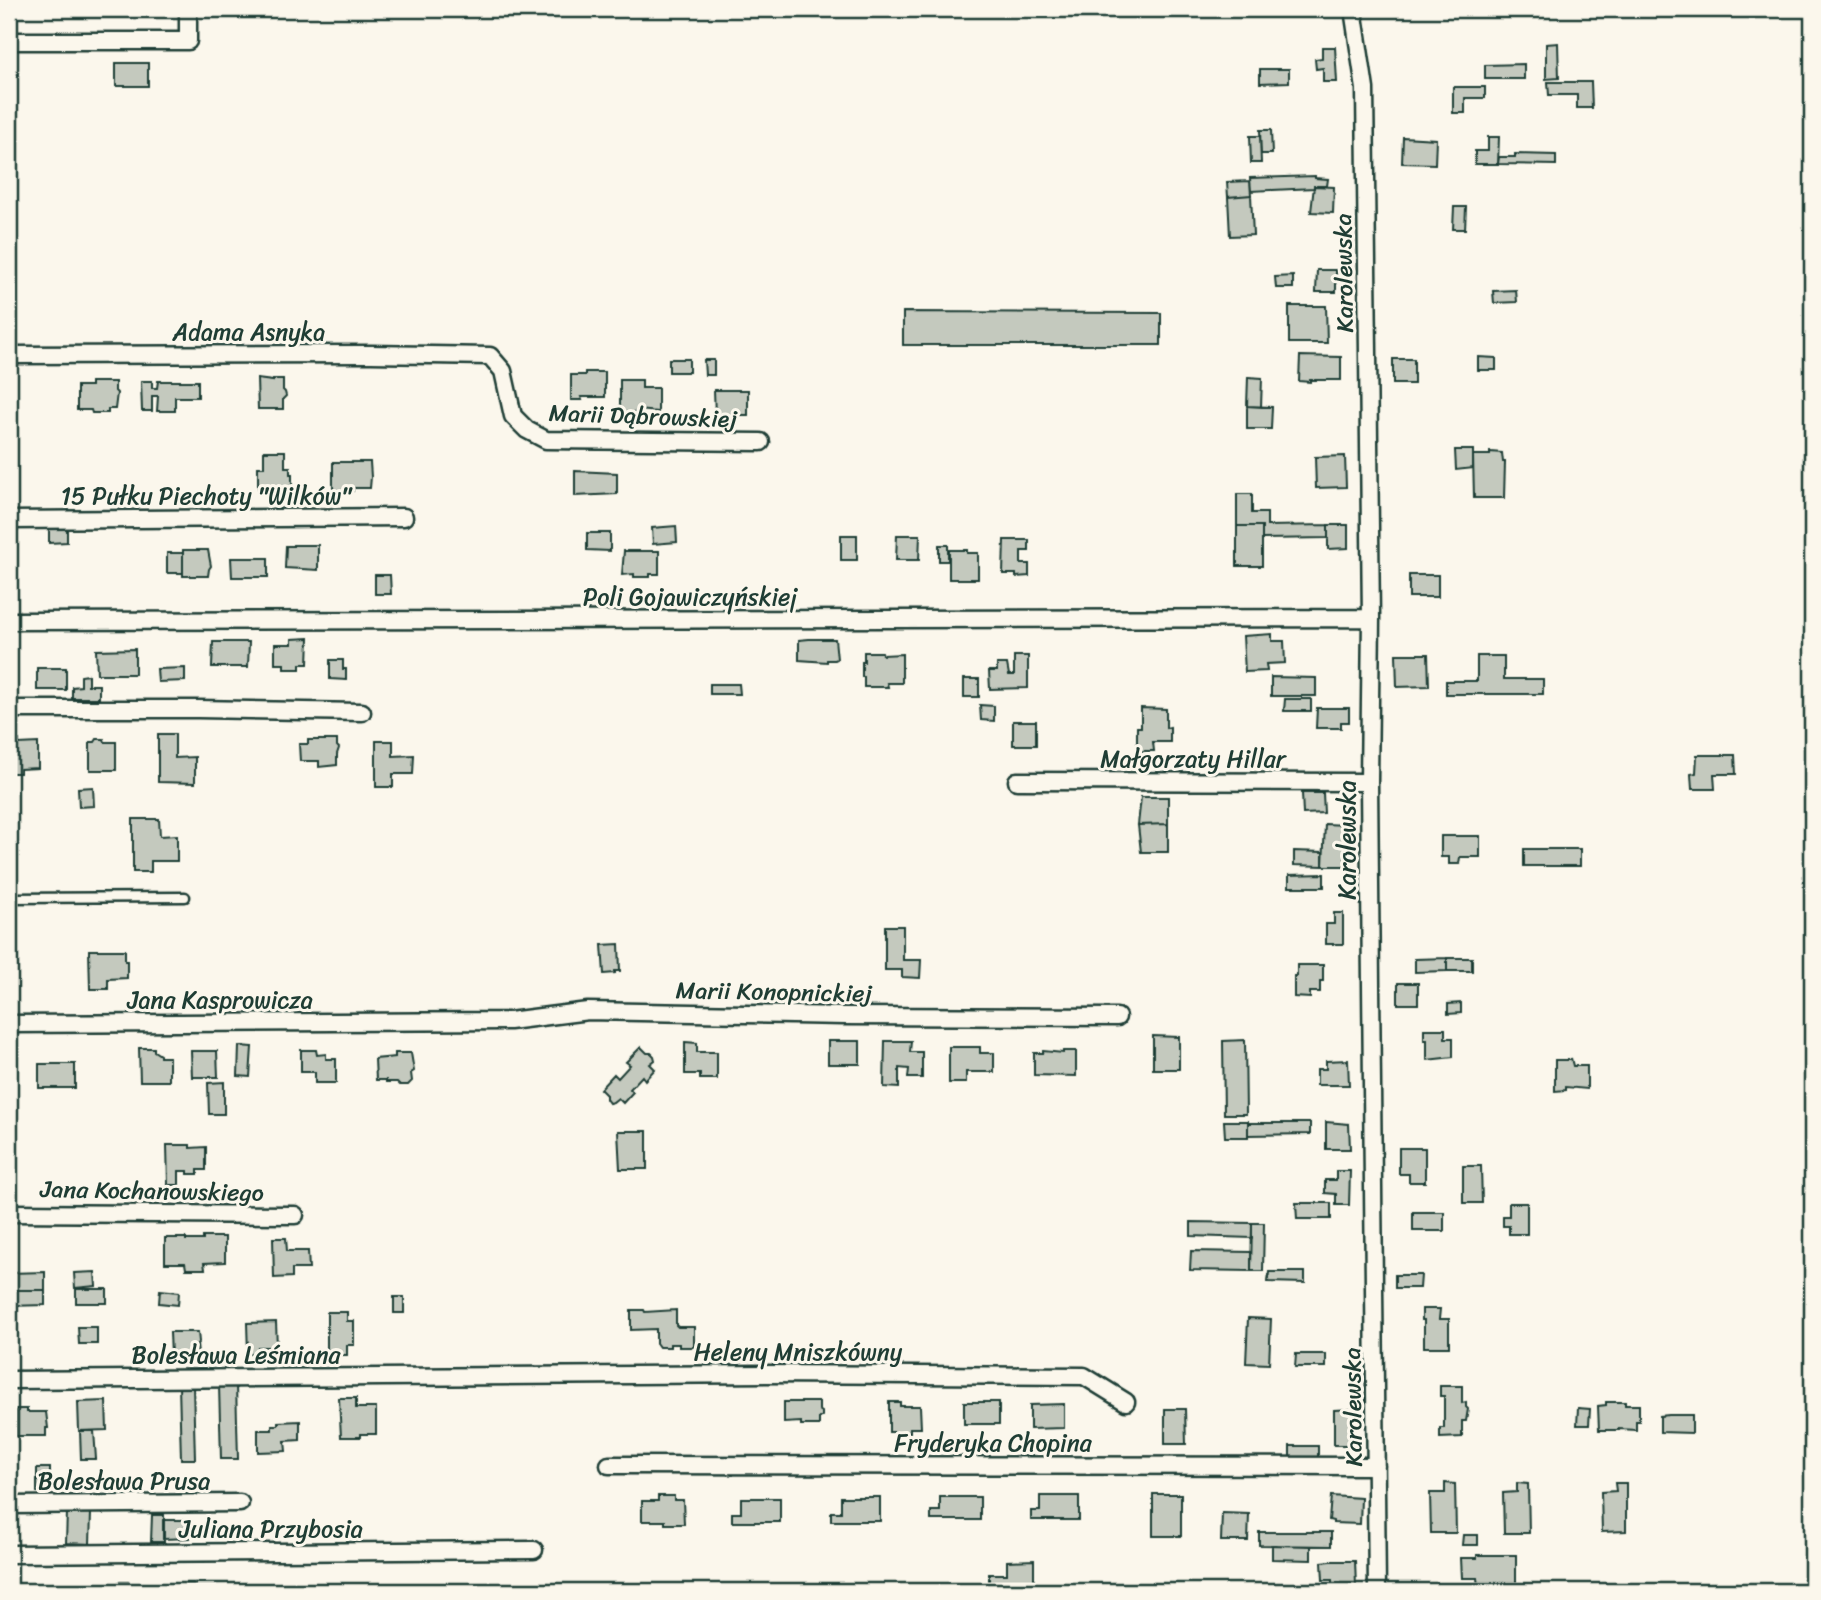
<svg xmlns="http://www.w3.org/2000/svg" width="1821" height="1600" viewBox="0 0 1821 1600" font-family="Sriracha,sans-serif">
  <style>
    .building { fill: #c4c9be; stroke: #1f3d34; stroke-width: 2 }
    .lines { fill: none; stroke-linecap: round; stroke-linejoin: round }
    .service-casing { stroke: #1f3d34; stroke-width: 13 }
    .minor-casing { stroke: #1f3d34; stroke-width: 21 }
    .service { stroke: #fbf7ec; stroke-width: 8 }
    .minor { stroke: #fbf7ec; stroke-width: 16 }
    .labels { text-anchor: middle; stroke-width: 6; stroke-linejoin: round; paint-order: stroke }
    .street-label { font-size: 24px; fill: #1f3d34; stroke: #fbf7ec }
  </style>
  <rect width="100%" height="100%" fill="#fbf7ec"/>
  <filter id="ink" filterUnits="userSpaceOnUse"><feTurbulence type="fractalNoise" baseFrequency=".0143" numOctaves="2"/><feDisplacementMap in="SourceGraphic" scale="14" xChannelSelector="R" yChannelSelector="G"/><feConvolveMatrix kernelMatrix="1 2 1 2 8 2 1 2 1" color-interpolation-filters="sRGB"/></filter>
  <g filter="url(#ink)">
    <path class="building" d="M1558 43 1559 78 1546 79V44Z
      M1322 47H1335L1337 82H1323V68L1316 69 1315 59 1322 58Z
      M116 63H148V86H116Z
      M1524 64V79H1485V65Z
      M1260 69H1289V82L1260 83Z
      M1548 82H1591L1592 108H1577V95H1549Z
      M1453 87H1485V98H1465V113H1453Z
      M1260 130H1271L1272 154H1261Z
      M1250 136H1260L1261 163H1251Z
      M1403 137 1436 139 1435 164 1402 163Z
      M1488 137H1499L1498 164H1475V151H1488Z
      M1515 154 1556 155V165L1498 164 1499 157H1515Z
      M1315 176V178L1328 179 1327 186H1314V188L1251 191 1250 178Z
      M1250 181 1251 195 1228 197 1227 182Z
      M1314 186 1334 187 1333 213 1311 212Z
      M1251 195 1253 235 1230 236 1228 197Z
      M1454 207H1466L1465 229H1453Z
      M1317 270H1336V292H1316Z
      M1293 276V288H1276L1275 277Z
      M1516 290 1517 302 1494 303 1493 291Z
      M1289 306H1326L1327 343H1289Z
      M903 312 1161 313V345H903Z
      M1300 356 1341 357V380H1310V382L1299 381Z
      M1478 357 1496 358V370H1478Z
      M669 359H689V372H669Z
      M1393 359H1414V384H1393Z
      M704 360H714V375H705Z
      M585 372H605V397H581L582 400H571V375H585Z
      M1248 377 1262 378 1261 407 1247 406Z
      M257 379 273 381V379H283V390L285 392 286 396 283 399V409H258Z
      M620 380H642V388H658V412L638 410V413L620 412Z
      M141 381H152V388H157L158 381H198V397H175V411H157L158 396H152V411H142Z
      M91 382H115V391L117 393 115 409H108V413H92L91 410H77V386H91Z
      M714 390H748V415H715Z
      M1247 406 1272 407 1271 429H1247Z
      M1455 450H1473V468L1456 470Z
      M264 451H285V467H290V474H292V490L276 493V491L268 490V493H258V467H264Z
      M1490 452 1502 453 1503 462H1505L1504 498H1474L1473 455H1490Z
      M1345 456 1346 487 1316 488 1315 457Z
      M333 462H370L371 477 370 488H353V491H333Z
      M575 471 617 473V494L575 496Z
      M1237 494H1252V513H1267V526L1328 525V538L1262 539V526H1237Z
      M1328 525H1348V548L1328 549Z
      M676 526 677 542 653 544 652 528Z
      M1237 526H1262V566H1237Z
      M49 528H67V542L49 543Z
      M587 533H610V551L587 550Z
      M841 535H857V560H841Z
      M897 535H920L919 560H896Z
      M1004 540H1029V551H1021V564H1029V576L1016 577V574H1003Z
      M293 545H318V570L285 568 286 546H293Z
      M939 545H948V561H939Z
      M183 550H208L211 566 209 569 208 576H183Z
      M949 550H967V553H978V579H949Z
      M624 551H659V574H650V577H634V574L622 575Z
      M167 553H183V573H167Z
      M231 558H268V577H232Z
      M375 575H390L391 594H375Z
      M1409 575H1438V597H1409Z
      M1272 634V641H1284L1285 663 1266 664 1267 671 1245 672 1243 636Z
      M309 638 308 664H300V669H284V664H275V644H292V639Z
      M809 639H835L837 659 835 660H827V662L799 660V640Z
      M213 642H249L248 667H212Z
      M135 649V674H97L96 650Z
      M864 652H882L883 655 902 654V683H887L888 687H864V677H862V662H864Z
      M1396 654H1428L1429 686 1397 687Z
      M1014 656H1028V688L990 689 989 671H997V664H1007L1009 675H1014Z
      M1477 656H1504V679H1543V694H1446V681H1477Z
      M330 660H343V669H346V680L330 679Z
      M37 668H66V690H37Z
      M185 668V681L158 682 157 669Z
      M88 675V685H99V698H72V687L81 686V676Z
      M1271 677 1316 678V696H1271Z
      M964 679H979V697H964Z
      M710 684H739L740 694H710Z
      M1285 699H1311V711H1284Z
      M980 705 994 706V721L981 720Z
      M1141 708 1166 709V728L1170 727V742H1153L1154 751H1137V727H1141Z
      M1317 708H1349V722H1341V728H1316Z
      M1013 721H1036V745H1013Z
      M158 734H175V758L195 757V783L158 782Z
      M97 739H104L105 742H116V770H90V742H95Z
      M9 740H19V744L38 743V768L20 769V773H9Z
      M308 740H337V746L339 748 337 754V765L319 767V761H300L299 744H308Z
      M376 741H393V756L414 755 413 774H393V787H376Z
      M1697 755H1735L1736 774H1714L1715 789H1692L1691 774 1696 773Z
      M93 787 94 806 79 807 78 788Z
      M1302 793H1323L1324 813 1303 814Z
      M1141 797H1168V824L1138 825Z
      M133 819H159L160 836 177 835V861H151V872H133Z
      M1168 824V852H1141L1138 825Z
      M1325 824 1346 825 1345 866H1323Z
      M1441 836H1480V857H1460L1459 864H1449V857H1441Z
      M1524 849H1580V866H1524Z
      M1294 851 1323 852V866L1294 865Z
      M1324 874V887H1289V875Z
      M1334 913H1343V944H1326V924H1334Z
      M885 926H903V960H921L920 978 902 977V970H885Z
      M619 944 620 971H615V973L604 974 602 945Z
      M89 950H125V961H127V978L108 979V989H90Z
      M1447 958H1472V971H1447Z
      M1447 958V971L1415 972V959Z
      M1297 965H1323V981H1320V992H1310V998L1294 997V976H1297Z
      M1398 983H1418V1004H1398Z
      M1461 1003V1013L1448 1014V1004Z
      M1424 1029H1445V1038H1453V1057L1427 1060V1040H1424Z
      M1153 1036 1179 1037V1069H1153Z
      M1245 1040 1246 1114H1224L1223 1041Z
      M828 1041H860V1064H828Z
      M885 1041H911L910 1052H922V1078H908L909 1069 899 1068V1088L884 1087Z
      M685 1042 697 1043V1052H717V1079H700V1074H685Z
      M239 1046 252 1047 250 1077 238 1076Z
      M641 1047 647 1053H651L654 1056 655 1060 650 1064 655 1069 645 1080 642 1076 630 1089 633 1092 623 1103 618 1098 613 1102 609 1103 606 1099V1095L600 1089 614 1074 618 1078 630 1065 626 1062Z
      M949 1047H980V1053H994V1072H966V1083H949Z
      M139 1048H154V1051L160 1055V1057H169V1081H140Z
      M301 1050H316L317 1055 326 1054V1059H336V1083H315V1072H301Z
      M191 1051H217L218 1077H192Z
      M1043 1051 1063 1053V1051H1076V1076L1034 1075V1053H1043Z
      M395 1053H411L414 1071 411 1073 412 1081 408 1085H400L397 1082H386V1080H376L375 1059 395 1057Z
      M1571 1058 1573 1066H1587V1089L1566 1087V1090L1555 1091V1060H1571Z
      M1348 1060 1349 1085H1317V1069H1326V1061Z
      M39 1064H75V1088H39Z
      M224 1082V1114H209L208 1083Z
      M1224 1121H1248V1137H1225Z
      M1326 1122 1349 1124 1350 1149H1326Z
      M1248 1123H1310V1134L1248 1135Z
      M618 1131H647V1169H620Z
      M167 1145H190V1148L206 1147V1170H198V1174H188V1171H179V1185H168Z
      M1399 1148H1425V1182H1409V1174H1399Z
      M1463 1166H1481L1482 1203H1463Z
      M1336 1171H1350L1349 1205H1336V1194L1325 1193V1180H1336Z
      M1296 1203H1331V1219H1297Z
      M1509 1203H1527V1234H1509V1226H1503V1216H1509Z
      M1413 1212H1444V1231H1413Z
      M1191 1222 1252 1223V1238L1191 1236Z
      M1252 1223H1264L1263 1271H1251Z
      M203 1237H225V1262L204 1263 205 1269H186L185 1263H165V1238H186V1240H203Z
      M273 1238H286L287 1251H308L309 1269H292V1277L274 1278Z
      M1191 1251 1251 1252V1271L1190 1270Z
      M45 1272V1290H9V1273Z
      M95 1272 96 1286 75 1288 74 1273Z
      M1269 1272H1305V1283L1268 1282Z
      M1395 1275H1421L1420 1288H1395Z
      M76 1289H107V1303H76Z
      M9 1290H45V1305L9 1306Z
      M160 1290 179 1292 178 1305 159 1303Z
      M394 1297H404V1313H394Z
      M1422 1309H1440L1439 1319H1449V1347H1424V1320H1422Z
      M631 1310H644L645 1312 676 1310V1325L678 1327H694V1347H679V1344H670V1347H659L656 1343V1329L631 1330Z
      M327 1312H347V1321H354V1345H347V1355H327Z
      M1248 1318 1271 1319 1269 1364 1246 1363Z
      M276 1322 277 1347H258L259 1354H248L247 1323Z
      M78 1327H97V1344H79Z
      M170 1332H198L199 1342 197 1344 198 1355H171Z
      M1296 1354H1326V1367H1295Z
      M179 1385H193L195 1459H181Z
      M219 1385H236L238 1459H221Z
      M1440 1386H1462V1403L1466 1402V1407L1468 1409 1466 1421H1462V1437L1440 1438V1428H1444V1396H1440Z
      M339 1398H356V1408H376V1434H361V1437H341Z
      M106 1401 107 1430 79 1431 78 1402Z
      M784 1402H819V1410L822 1412V1416L819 1418V1425H801V1422L784 1423Z
      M889 1402H900V1406H920L921 1428H910V1432H889Z
      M964 1402H999V1424H964Z
      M1606 1402H1625V1405H1639V1421H1636V1430L1619 1429V1430H1599L1598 1406 1606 1405Z
      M1064 1404V1428L1030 1429V1405Z
      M1578 1408 1590 1409 1589 1425H1577Z
      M16 1409H27V1412H46L48 1428H46V1436H16Z
      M1165 1409H1185L1186 1444H1165Z
      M1355 1409V1445H1334V1410Z
      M1669 1415H1692V1433L1660 1432V1416Z
      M300 1421V1440L285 1441 286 1451 258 1452V1430H272V1425H278V1422Z
      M80 1431H94L96 1459H81Z
      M1290 1446H1318V1460L1290 1459Z
      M37 1468H50V1492H37Z
      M1445 1483 1455 1484 1456 1533H1431L1430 1493H1445Z
      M1517 1483 1528 1484 1529 1533H1504L1503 1493 1517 1492Z
      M1615 1483H1626V1531L1602 1532 1601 1492 1616 1491Z
      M1153 1494H1181V1536H1153Z
      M658 1496H674V1500H683L684 1524H665V1521H642V1501H658Z
      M1040 1496H1079V1520H1031V1511H1040Z
      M1331 1496 1361 1498 1360 1524 1333 1523V1521L1329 1520Z
      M841 1497H880V1521H831V1512H841Z
      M940 1497H980V1520H931V1511H940Z
      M741 1498H780V1522H732V1513H741Z
      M67 1512 91 1513 90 1544 66 1543Z
      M1222 1513 1249 1514 1248 1541H1221Z
      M152 1515H164V1542H151Z
      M163 1520H190V1538L163 1539Z
      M1259 1532H1331V1546L1259 1545Z
      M1463 1535H1478V1545H1462Z
      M1272 1545 1311 1546V1560L1272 1559Z
      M1477 1555H1516V1586H1511V1591H1487L1485 1586H1478L1477 1578H1462L1461 1558H1477Z
      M1034 1560V1591H989V1574H1007V1561Z
      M1331 1561H1355L1356 1586 1332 1587V1580H1323L1322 1562Z
      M119 1582H128V1587H144V1591H119Z
      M185 1584H195V1587H219V1591H185Z"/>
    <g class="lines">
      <g class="service-casing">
        <path id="service" d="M9 898 185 897"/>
      </g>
      <g class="minor-casing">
        <path id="minor" d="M1353 9 1365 89 1371 618 1369 782 1377 1591
          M9 41H188V9
          M9 355 371 354 490 356 503 371 513 416 527 430 546 440 761 442
          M9 520 404 517
          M9 621 1371 618
          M9 709H198L362 712
          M1017 781 1369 782
          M9 1024 509 1021 588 1011 845 1016 1117 1017
          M9 1213 295 1215
          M9 1380 767 1374 1084 1376 1126 1402
          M609 1465 1376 1466
          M9 1505 240 1503
          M9 1554 534 1550"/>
      </g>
      <use href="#service" class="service"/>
      <use href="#minor" class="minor"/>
    </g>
  </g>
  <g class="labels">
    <g class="street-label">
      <text transform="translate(1344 273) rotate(-91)" y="8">Karolewska</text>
      <text x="249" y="340">Adama Asnyka</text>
      <text transform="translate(643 416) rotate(2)" y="8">Marii Dąbrowskiej</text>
      <text x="206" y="504">15 Pułku Piechoty "Wilków"</text>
      <text x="690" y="605">Poli Gojawiczyńskiej</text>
      <text x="1193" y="767">Małgorzaty Hillar</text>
      <text transform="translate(1347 840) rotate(-90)" y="8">Karolewska</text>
      <text transform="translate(774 992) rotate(1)" y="8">Marii Konopnickiej</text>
      <text x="220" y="1008">Jana Kasprowicza</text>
      <text transform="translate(152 1191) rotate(1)" y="8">Jana Kochanowskiego</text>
      <text x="798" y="1360">Heleny Mniszkówny</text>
      <text x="236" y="1363">Bolesława Leśmiana</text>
      <text transform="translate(1353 1407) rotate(-91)" y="8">Karolewska</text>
      <text x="993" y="1451">Fryderyka Chopina</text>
      <text x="124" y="1489">Bolesława Prusa</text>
      <text x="271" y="1537">Juliana Przybosia</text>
    </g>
  </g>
  <rect width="1821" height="1600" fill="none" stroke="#fbf7ec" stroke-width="35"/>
  <rect x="18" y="18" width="1786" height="1565" fill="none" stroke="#1f3d34" stroke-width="2.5" filter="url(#ink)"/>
</svg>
